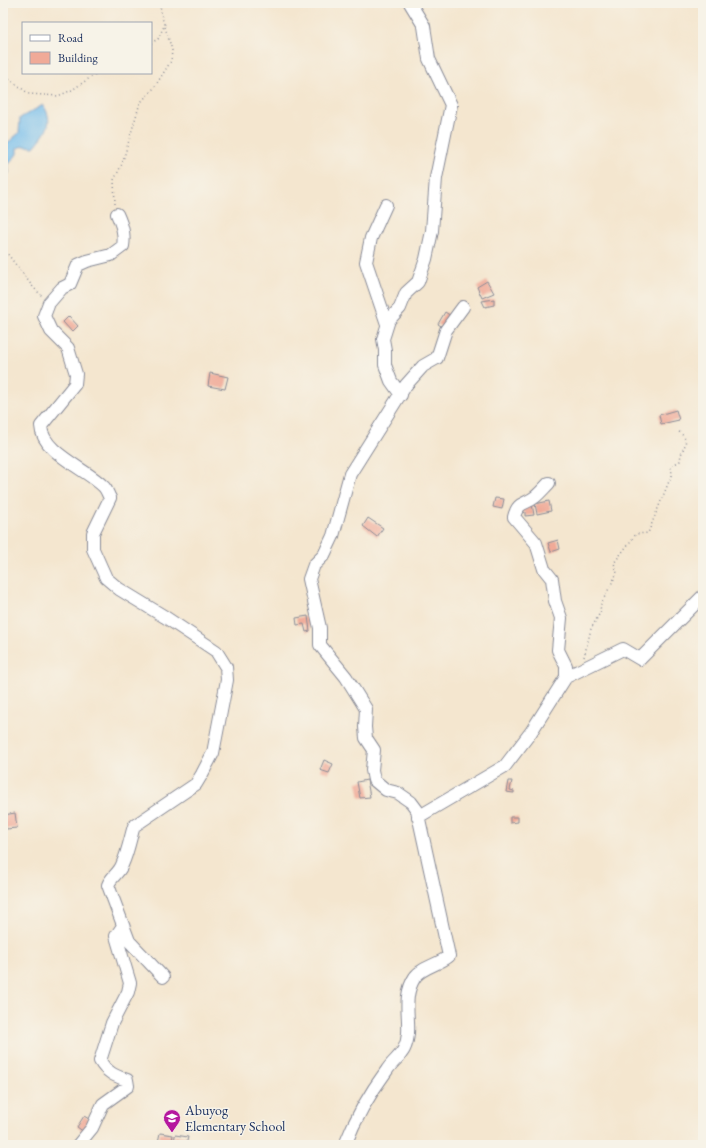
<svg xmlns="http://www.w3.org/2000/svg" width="706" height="1148" viewBox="0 0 706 1148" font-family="'EB Garamond',serif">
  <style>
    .water { fill: #74bdec; stroke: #4876a5 }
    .building { fill: #f0aa98 }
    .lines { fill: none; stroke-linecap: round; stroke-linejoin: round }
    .minor-casing { stroke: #888a96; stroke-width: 14 }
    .path { stroke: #888a96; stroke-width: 1.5; stroke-dasharray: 1 3; stroke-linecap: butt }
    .minor { stroke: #fff; stroke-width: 12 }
    .labels { text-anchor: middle; stroke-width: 3; stroke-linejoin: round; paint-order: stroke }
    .poi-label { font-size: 14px; fill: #1b2f5e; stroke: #f7f3e8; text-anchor: start }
  </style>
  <rect width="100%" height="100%" fill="#f7f3e8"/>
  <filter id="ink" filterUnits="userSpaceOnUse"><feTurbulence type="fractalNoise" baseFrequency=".025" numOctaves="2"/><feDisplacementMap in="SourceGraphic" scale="8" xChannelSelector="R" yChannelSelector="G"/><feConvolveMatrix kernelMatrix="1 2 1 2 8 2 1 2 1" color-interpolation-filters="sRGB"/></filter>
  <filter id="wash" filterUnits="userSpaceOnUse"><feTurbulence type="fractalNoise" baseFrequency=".012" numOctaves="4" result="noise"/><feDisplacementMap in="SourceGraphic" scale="16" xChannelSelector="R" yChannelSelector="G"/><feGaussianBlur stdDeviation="0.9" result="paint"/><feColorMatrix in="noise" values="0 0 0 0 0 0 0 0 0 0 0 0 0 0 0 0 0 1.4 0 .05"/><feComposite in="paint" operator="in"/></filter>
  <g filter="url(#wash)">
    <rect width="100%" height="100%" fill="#f4e6cf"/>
    <path class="water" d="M43 105C55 122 46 133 34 147L25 146 17 148V154L8 165 9 173 3 175V147L19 133 20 118Z"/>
    <g id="blocks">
      <path class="building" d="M487 281 494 293 482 298 477 287Z
        M494 299V305L485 307 482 301Z
        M445 312 451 316 444 328 438 324Z
        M69 316 78 326 72 332 63 322Z
        M210 373 228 377 225 389 208 386Z
        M676 410 679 420 661 424 659 415Z
        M495 498 504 499 502 509 493 507Z
        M549 501 551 511 537 514 535 504Z
        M532 504 534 515 525 516V512L521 513 520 508Z
        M368 518 383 528 377 537 363 526Z
        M558 540 560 549 551 552 548 543Z
        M308 616 310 631 306 632 304 624 297 625 296 618Z
        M324 760 333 764 329 773 320 770Z
        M367 780 370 797 360 798 357 782Z
        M508 781H512L510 790 514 791V793L506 792Z
        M15 813 17 828 6 829 4 815Z
        M510 817H518V822L510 823Z
        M84 1116 92 1121 84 1132 77 1127Z
        M160 1133 173 1135 171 1145 158 1142Z
        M175 1135 188 1137 186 1145H174Z"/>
    </g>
  </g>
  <g filter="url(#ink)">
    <use href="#blocks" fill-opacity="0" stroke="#888a96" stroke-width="1"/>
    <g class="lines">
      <g class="minor-casing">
        <path id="minor" d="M386 205 371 238 366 262 387 324
          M117 214C122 225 125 234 123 246L111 255 87 261 78 265 70 284 62 288 49 303 44 316 51 331 68 348 76 374 75 384 41 426C42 453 87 469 104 487 107 490 108 495 110 498L93 533V549L106 578 119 589 165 617 216 651 226 667 227 680 213 753 202 774 196 784 134 826C130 839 128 852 122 865 119 873 111 877 108 885L129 941 163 977
          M401 395 391 381 385 365V350L383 339 389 320 400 308 406 293 418 282 426 259 432 231 436 178 451 105 429 59 424 26 410 3
          M566 677 623 649 640 659 703 596
          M418 817 505 766 531 732 566 677V666L558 650 561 618 555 601 552 579 544 569 536 543 514 517C518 501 525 505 535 497 540 493 544 488 549 483
          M78 1145 92 1128 103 1104 128 1086 127 1080C115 1076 106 1072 100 1061L112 1023 128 992 130 983 116 936 123 926
          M345 1145C355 1119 370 1093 387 1070 392 1062 400 1057 404 1049 415 1027 399 1001 415 977 422 967 440 964 449 956L417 810 411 802 398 793 386 790 374 780 372 770 374 750 366 738 365 727 366 709 346 677 320 645V628L309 579 314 565 324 555 333 536 350 474 406 385 423 366 437 358 446 330 463 307"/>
      </g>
      <path class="path" d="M151 43 158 39 165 24
        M3 74 29 94 58 96 72 90 97 73
        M115 204 114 180 122 164 140 103 154 88 171 61 172 50 161 14 160 3
        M3 248 33 287 42 296
        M584 657 591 629 601 611 600 606 617 573 614 563 636 534 648 533 672 474 671 466 680 461C681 446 693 443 678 431"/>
      <use href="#minor" class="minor"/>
    </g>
  </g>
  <defs>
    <g id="school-pin" transform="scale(0.9)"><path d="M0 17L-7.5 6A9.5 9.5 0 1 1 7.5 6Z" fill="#b5179e" stroke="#f7f3e8"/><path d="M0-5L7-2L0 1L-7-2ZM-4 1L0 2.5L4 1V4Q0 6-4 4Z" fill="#fff"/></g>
  </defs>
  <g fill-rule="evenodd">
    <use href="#school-pin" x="172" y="1118"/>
  </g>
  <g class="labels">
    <g class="poi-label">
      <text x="185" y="1115">Abuyog<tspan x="185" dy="16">Elementary School</tspan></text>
    </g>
  </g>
  <rect width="706" height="1148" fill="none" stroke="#f7f3e8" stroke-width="16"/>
  <rect x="22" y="22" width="130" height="52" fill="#f7f3e8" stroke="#9fa5b1"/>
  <rect x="30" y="35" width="20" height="6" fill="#ffffff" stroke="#9fa5b1"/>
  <text x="58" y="42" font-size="12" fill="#1b2f5e">Road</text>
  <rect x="30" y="52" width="20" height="12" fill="#f0aa98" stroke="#9fa5b1"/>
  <text x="58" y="62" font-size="12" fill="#1b2f5e">Building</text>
</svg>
